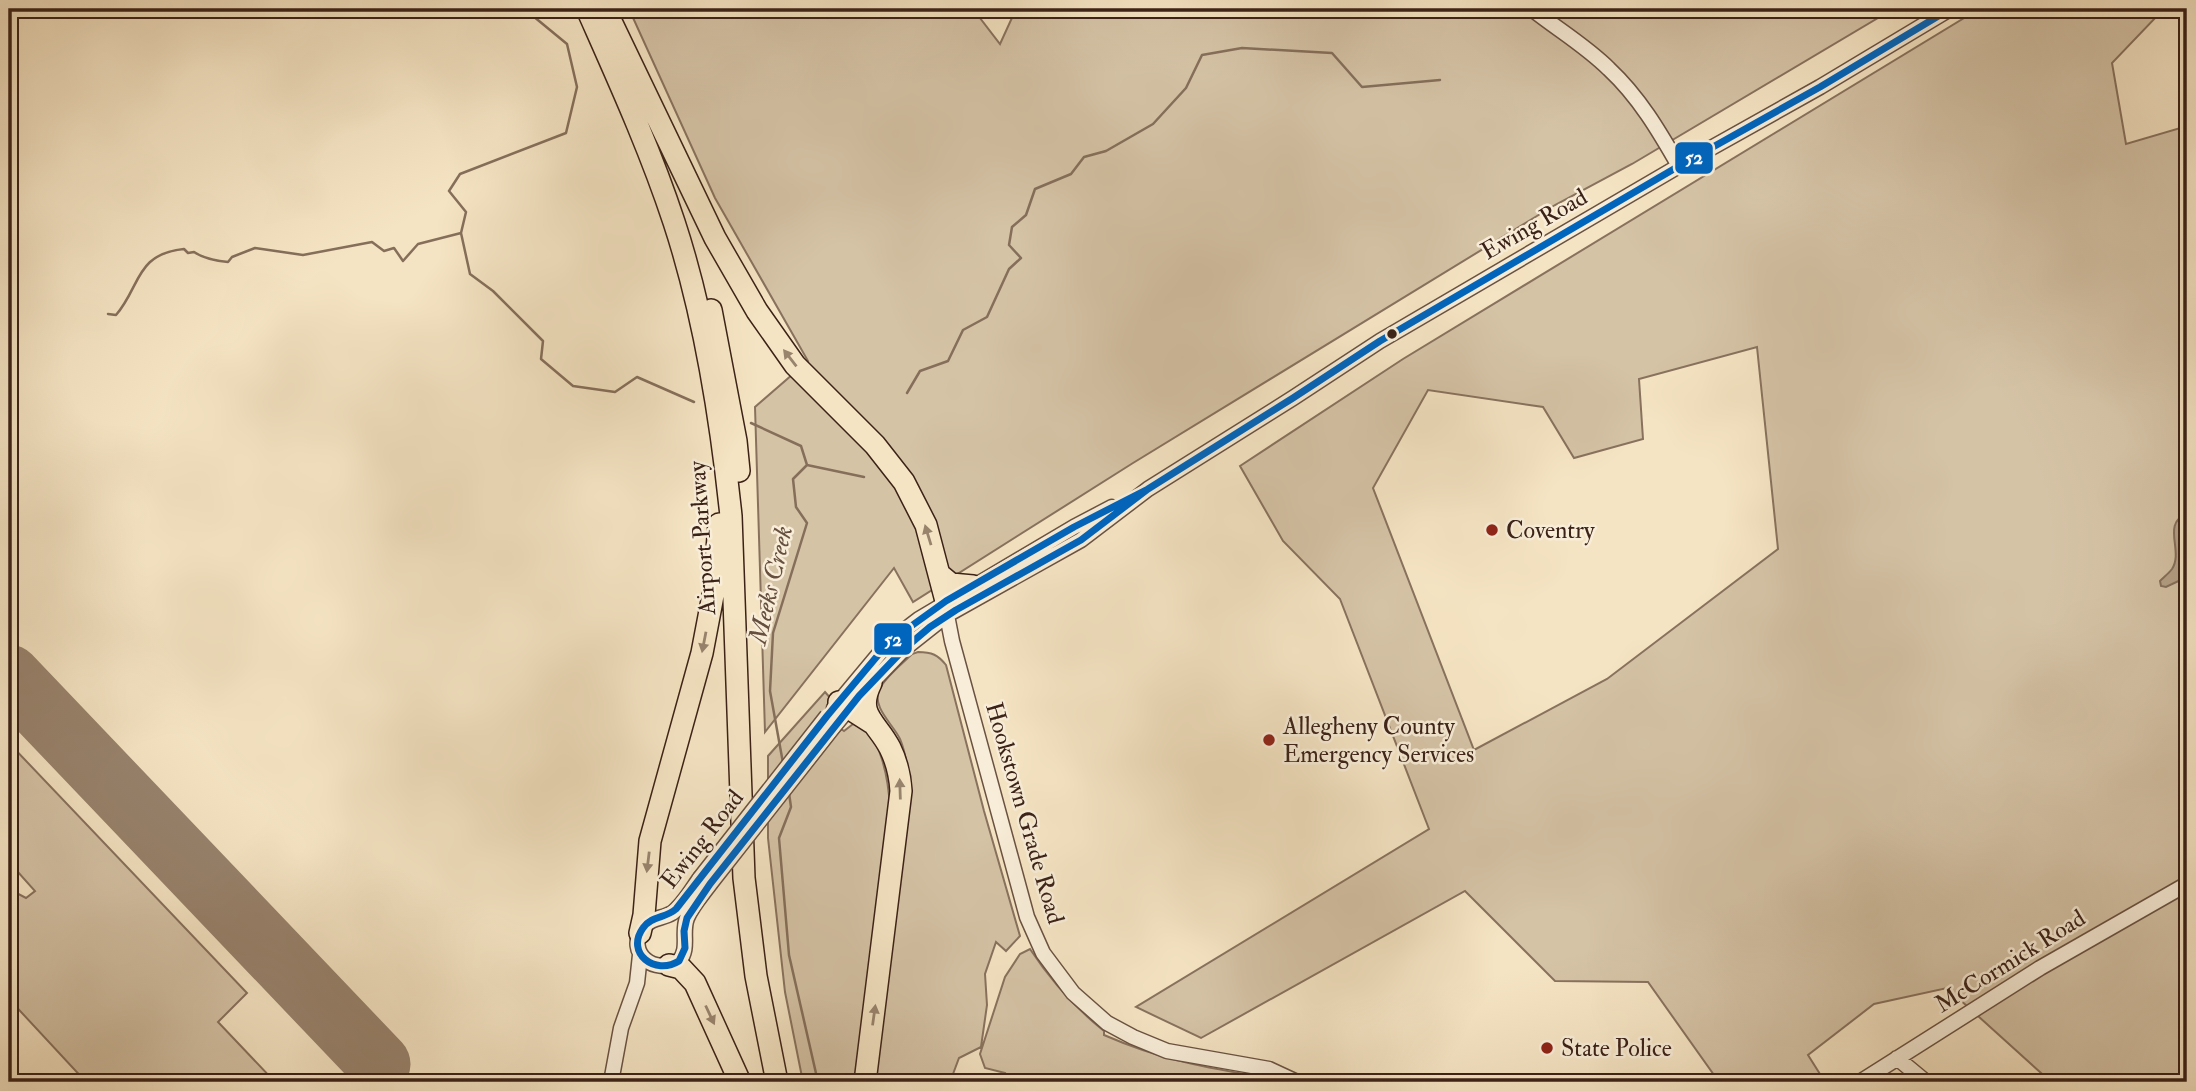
<svg xmlns="http://www.w3.org/2000/svg" width="2196" height="1091" viewBox="0 0 2196 1091" font-family="'IM FELL Double Pica',serif">
  <style>
    .green { fill: #d5c3a6; stroke: #88725e; stroke-width: 2; fill-rule: evenodd }
    .water { fill: #b6a289; stroke: #856f5b; stroke-width: 2 }
    .lines { fill: none; stroke-linecap: round; stroke-linejoin: round }
    .stream { stroke: #856f5b; stroke-width: 2.5 }
    .runway { stroke: #98836d; stroke-width: 63 }
    .minor-casing { stroke: #6a5242; stroke-width: 17 }
    .highway-casing { stroke: #3b2217; stroke-width: 24 }
    .minor { stroke: #f8edd8; stroke-width: 14 }
    .highway { stroke: #f5e4c3; stroke-width: 21 }
    .minor-bridge-casing { stroke: #6a5242; stroke-width: 17; stroke-linecap: butt }
    .minor-bridge { stroke: #f8edd8; stroke-width: 14 }
    .bus-1-casing { stroke: #f8edd8; stroke-width: 12 }
    .bus-1 { stroke: #0065bd; stroke-width: 7 }
    .oneway { fill: #98836d }
    .bus-dot { fill: #3b2217; stroke: #f8edd8; stroke-width: 2.5 }
    .poi-dot { fill: #8f2418; stroke: #f8edd8; stroke-width: 2.5 }
    .labels { text-anchor: middle; stroke-width: 5; stroke-linejoin: round; paint-order: stroke }
    .street-label { font-size: 24px; fill: #3b2217; stroke: #f8edd8 }
    .poi-label { font-size: 24px; fill: #3b2217; stroke: #f8edd8; text-anchor: start }
    .water-label { font-size: 26px; font-style: italic; fill: #664f3f; stroke: #f8edd8 }
    .line-badge { stroke: #f8edd8; stroke-width: 2.5 }
    .badge-label { font-size: 19px; text-anchor: middle; font-weight: bold; fill: #fff }
  </style>
  <rect width="100%" height="100%" fill="#f5e4c3"/>
  <filter id="stains"><feTurbulence type="fractalNoise" baseFrequency=".00286" numOctaves="4"/><feColorMatrix values="0 0 0 0 .2 0 0 0 0 .09 0 0 0 0 .02 0 0 0 .5 -.17"/></filter>
  <radialGradient id="worn" r=".72"><stop offset=".6" stop-color="#630" stop-opacity="0"/><stop offset="1" stop-color="#630" stop-opacity=".3"/></radialGradient>
  <path class="green" d="M629 9H973L1000 44 1016 9H1893L1632 164 1555 205 1133 463 913 602 894 568 765 732 755 407 808 361 715 198Z
    M1979 9H2145L2159 14 2112 63 2126 144 2187 126V1082H2051L1947 988 1874 1004 1808 1055 1825 1082H1719L1648 982 1555 981 1465 891 1201 1038 1136 1007 1429 829 1340 599 1283 541 1240 466 1403 359ZM1757 347 1778 549 1607 679 1474 750 1373 488 1428 390 1543 407 1574 458 1643 439 1639 379Z
    M918 652C932 652 938 655 946 665L984 811 1020 936 1006 951 996 942 985 974 987 1005 981 1047 959 1058 950 1082H872L909 792C908 774 907 756 900 739 893 724 872 708 879 690 884 678 902 664 912 654Z
    M825 692 832 700 823 716 844 731 853 724C882 728 889 786 890 809L856 1082H803L785 992 768 838V756Z
    M9 743 247 993 218 1022 275 1082H86L9 999V889L26 898 35 891 9 862V814L17 806 14 802 9 807Z
    M1030 949C1051 981 1074 1007 1104 1031V1035C1161 1060 1207 1068 1268 1078L1277 1082H1003L1005 1073 985 1068 980 1054 1005 977 1020 954Z"/>
  <path class="water" d="M2187 514V577L2166 587 2161 586 2160 581C2164 577 2169 573 2172 569 2184 551 2161 523 2187 514Z"/>
  <g class="lines">
    <path class="stream" d="M532 9 533 16 567 44 577 87 566 133 460 174 449 191 466 212 461 233 470 274 493 291 543 341 541 359 573 386 615 392 637 377 694 402
      M108 314 116 315C141 286 135 254 184 249L188 253 194 252C203 258 216 261 228 262L232 257 255 248 303 255 372 242 384 251 394 248 403 261 418 244 461 233
      M907 393 920 371 948 361 963 330 987 317 1009 269 1021 258 1009 245 1012 227 1026 215 1035 189 1071 174 1084 157 1106 151 1153 124 1186 88 1202 55 1242 48 1332 53 1362 87 1440 80
      M751 423 801 446 807 465 793 479 796 507 807 523 773 633 770 691 783 763
      M807 465 864 477
      M789 793 791 807 779 838 789 955 818 1082"/>
    <path class="runway" d="M9 676 379 1064"/>
    <g class="minor-casing">
      <path id="minor" d="M1532 9C1557 29 1586 46 1609 69 1639 97 1659 131 1679 166
        M946 610 952 641 1027 917 1043 953 1073 993 1107 1023 1133 1037 1167 1051 1269 1069 1297 1082
        M834 708 889 642 919 619 1074 527 1112 507
        M835 725 859 696 904 649 947 615 1081 540 1148 489 1293 398 1380 341 1679 166 1820 87 1950 9
        M700 878C692 889 683 905 672 913 662 919 651 917 643 928 625 953 655 976 679 961 690 948 681 933 687 918 692 906 702 895 710 884
        M1897 1058 1926 1082
        M611 1082 621 1028 637 983 640 955
        M1860 1082 2040 968 2187 884"/>
    </g>
    <g class="highway-casing">
      <path id="highway" d="M587 9C618 79 650 149 674 222 704 313 721 420 731 516L744 878 756 976 777 1082
        M605 9 715 238 757 311 795 365 875 445 904 482 926 525 946 601
        M711 310 736 441 739 471
        M939 574 951 584 973 586
        M839 702 872 723
        M640 933 644 915 650 841 702 653 714 590 719 524
        M669 965 681 968 695 983 740 1082
        M865 1082 901 791C900 775 897 762 890 748 877 722 855 715 871 683"/>
    </g>
    <use href="#minor" class="minor"/>
    <use href="#highway" class="highway"/>
    <g class="minor-bridge-casing">
      <path id="minor-bridge" d="M700 878 827 716
        M710 884 835 725"/>
    </g>
    <use href="#minor-bridge" class="minor-bridge"/>
    <g class="bus-1-casing">
      <path id="bus-1" d="M1148 489 1074 527 946 601 889 642 827 716 676 909C666 918 651 916 643 928 625 953 655 976 679 961L685 948 684 931 687 918 710 884 859 696 904 649 930 627 956 610 1081 540 1148 489 1293 398 1380 341 1679 166 1820 87 1950 9"/>
    </g>
    <use href="#bus-1" class="bus-1"/>
  </g>
  <defs><path id="oneway-solid" d="M-6-.8H1V-3.2L6.5 0L1 3.2V.8H-6Z" transform="scale(1.75)"/></defs>
  <g class="oneway">
    <use href="#oneway-solid" transform="translate(790 358) rotate(-128)"/>
    <use href="#oneway-solid" transform="translate(928 535) rotate(-107)"/>
    <use href="#oneway-solid" transform="translate(704 642) rotate(101)"/>
    <use href="#oneway-solid" transform="translate(900 789) rotate(-92)"/>
    <use href="#oneway-solid" transform="translate(648 862) rotate(97)"/>
    <use href="#oneway-solid" transform="translate(710 1015) rotate(65)"/>
    <use href="#oneway-solid" transform="translate(874 1015) rotate(-82)"/>
  </g>
  <circle class="bus-dot" cx="1392" cy="334" r="6"/>
  <g class="poi-dot">
    <circle cx="1492" cy="530" r="7"/>
    <circle cx="1269" cy="740" r="7"/>
    <circle cx="1547" cy="1048" r="7"/>
  </g>
  <g class="labels">
    <g class="street-label">
      <text transform="translate(1534 224) rotate(-30)" y="8">Ewing Road</text>
      <text transform="translate(702 538) rotate(-94)" y="8">Airport Parkway</text>
      <text transform="translate(1025 813) rotate(74)" y="8">Hookstown Grade Road</text>
      <text transform="translate(702 839) rotate(-52)" y="8">Ewing Road</text>
      <text transform="translate(2010 961) rotate(-32)" y="8">McCormick Road</text>
    </g>
    <g class="poi-label">
      <text x="1506" y="538">Coventry</text>
      <text x="1283" y="734">Allegheny County<tspan x="1283" dy="28">Emergency Services</tspan></text>
      <text x="1561" y="1056">State Police</text>
    </g>
    <g class="water-label">
      <text transform="translate(770 585) rotate(-77)" y="9">Meeks Creek</text>
    </g>
  </g>
  <g class="line-badge">
    <rect x="1674" y="141" width="40" height="34" rx="7" fill="#0065bd"/>
    <rect x="873" y="622" width="40" height="34" rx="7" fill="#0065bd"/>
  </g>
  <g class="badge-label">
    <text x="1694" y="164">52</text>
    <text x="893" y="646">52</text>
  </g>
  <rect width="2196" height="1091" fill="none" stroke="#f5e4c3" stroke-width="35"/>
  <rect x="10" y="10" width="2175" height="1070" fill="none" stroke="#3b2217" stroke-width="3.5"/>
  <rect x="18" y="18" width="2161" height="1056" fill="none" stroke="#3b2217" stroke-width="2"/>
  <rect width="100%" height="100%" filter="url(#stains)"/>
  <rect width="100%" height="100%" fill="url(#worn)"/>
</svg>
